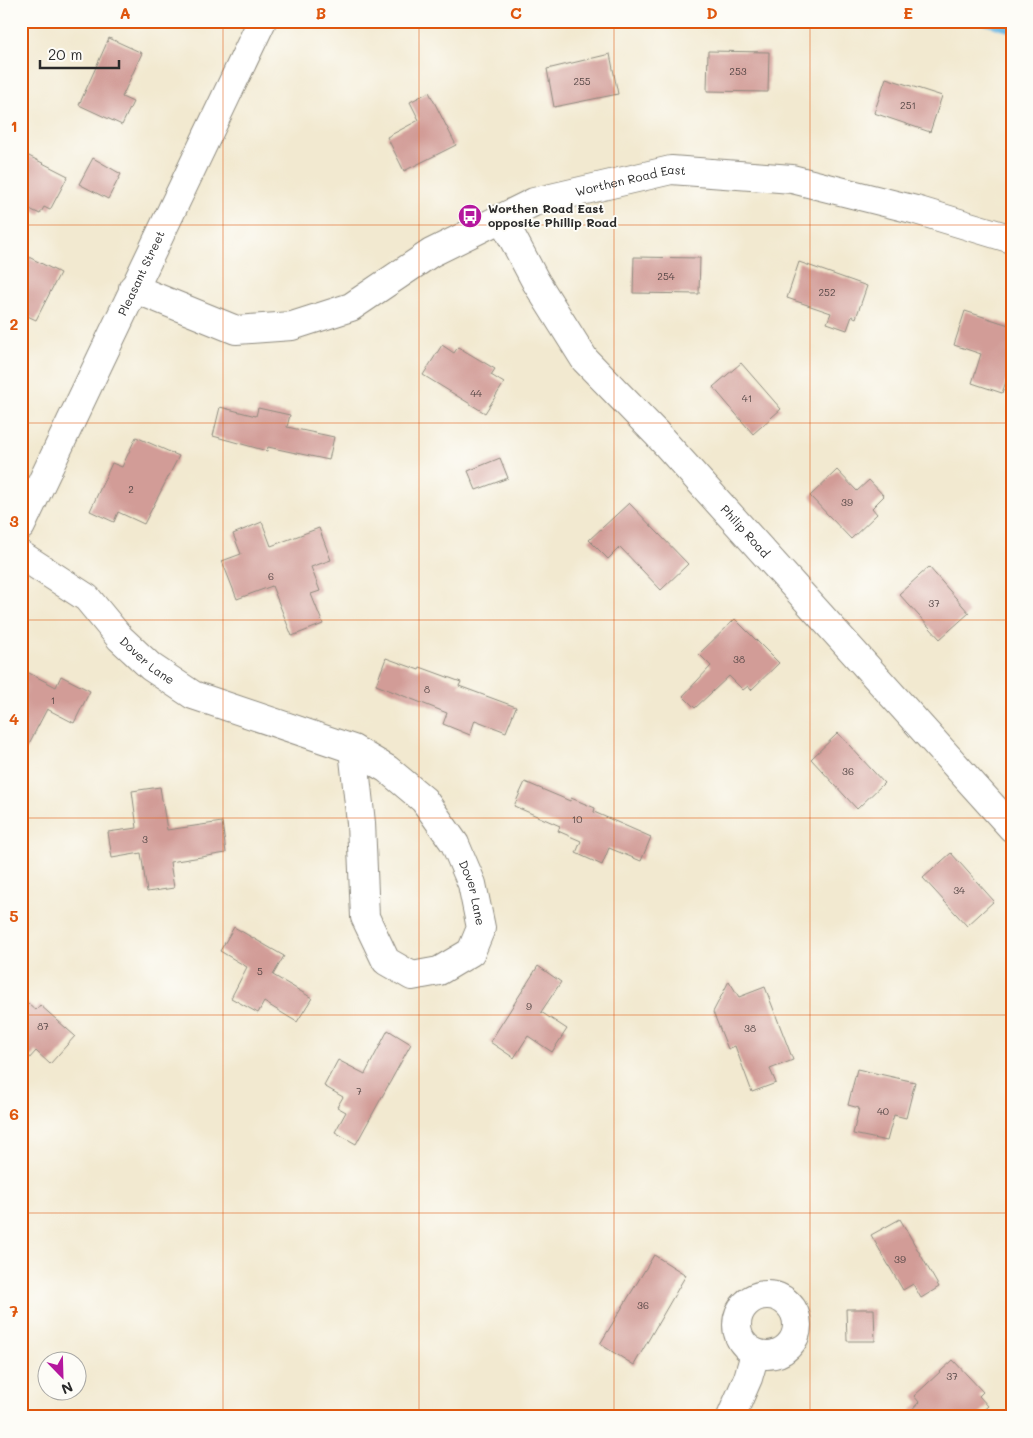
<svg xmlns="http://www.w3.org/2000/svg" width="1033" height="1438" viewBox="0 0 1033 1438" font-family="Mali,sans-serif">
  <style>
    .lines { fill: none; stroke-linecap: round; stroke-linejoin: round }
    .stream { stroke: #69b8e4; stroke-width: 8 }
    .building { fill: #d29c97 }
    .minor-casing { stroke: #8e8a7e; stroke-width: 30 }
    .minor { stroke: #fff; stroke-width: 28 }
    .grid { fill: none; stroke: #df570e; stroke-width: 1; stroke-opacity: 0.55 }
    .labels { text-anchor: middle; stroke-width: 4; stroke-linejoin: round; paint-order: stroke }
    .number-label { font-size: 10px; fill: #554746 }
    .street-label { font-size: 12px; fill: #2b2b2b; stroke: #fdfcf7 }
    .poi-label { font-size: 12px; font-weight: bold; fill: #2b2b2b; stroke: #fdfcf7; text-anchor: start }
    .neatline { fill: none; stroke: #df570e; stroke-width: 2 }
    .grid-label { font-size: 16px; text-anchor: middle; font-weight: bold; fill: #df570e }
  </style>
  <rect width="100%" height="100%" fill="#fdfcf7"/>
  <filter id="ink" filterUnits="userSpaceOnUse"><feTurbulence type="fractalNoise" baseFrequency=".02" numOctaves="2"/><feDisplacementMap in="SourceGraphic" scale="10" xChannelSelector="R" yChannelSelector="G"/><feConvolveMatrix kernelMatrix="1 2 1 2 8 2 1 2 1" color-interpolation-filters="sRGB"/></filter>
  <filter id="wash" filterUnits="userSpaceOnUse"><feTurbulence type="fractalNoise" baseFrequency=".0096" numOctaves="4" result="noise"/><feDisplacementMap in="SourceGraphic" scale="20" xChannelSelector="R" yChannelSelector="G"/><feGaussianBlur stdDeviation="1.12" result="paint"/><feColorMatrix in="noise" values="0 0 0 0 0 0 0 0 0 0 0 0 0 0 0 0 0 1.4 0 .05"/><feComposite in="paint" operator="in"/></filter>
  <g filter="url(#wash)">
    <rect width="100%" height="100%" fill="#f2e9d0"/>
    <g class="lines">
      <path class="stream" d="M984 21 1012 29"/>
    </g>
    <g id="blocks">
      <path class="building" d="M109 38 142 53 122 97 133 102 122 125 79 105Z
        M708 51 769 52 768 92 707 91Z
        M610 54 618 94 554 107 547 69Z
        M886 78 942 96 930 132 874 113Z
        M429 92 456 145 404 171 387 137 419 120 410 102Z
        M21 152 68 176 50 210 44 207 40 214 21 205Z
        M93 158 121 174 108 199 79 184Z
        M21 253 60 273 36 320 21 313Z
        M634 257 700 258 699 294 633 293Z
        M799 262 867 286 856 318 852 316 847 330 827 323 831 313 787 298Z
        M965 311 1012 326V365L1002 393 972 383 981 354 954 345Z
        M442 345 454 353 458 347 495 369 491 375 504 383 485 413 423 375Z
        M741 363 781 409 753 434 713 387Z
        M220 407 256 416 258 408 290 415 287 427 334 437 329 460 268 447 267 451 213 436Z
        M136 437 179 456 144 524 118 512 114 522 90 511 112 463 122 467Z
        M500 458 508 478 476 490 468 471Z
        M837 470 857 491 869 480 884 496 872 508 877 514 851 539 810 496Z
        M629 503 688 564 661 590 620 547 608 559 589 540Z
        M262 522 271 546 319 528 331 560 311 567 320 591 311 594 323 624 292 636 272 586 237 599 222 561 241 554 233 534Z
        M929 567 969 613 940 639 899 594Z
        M735 619 779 663 751 690 748 686 743 690 729 676 695 708 683 696 711 666 699 654Z
        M386 658 419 670 420 667 461 682 459 686 516 707 506 732 475 720 470 735 443 724 447 713 376 685Z
        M27 672 56 687 61 676 90 691 74 723 47 709 21 759V683Z
        M838 733 884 783 857 809 811 759Z
        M525 782 570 801 571 798 595 808 594 812 651 837 641 861 609 848 602 865 576 853 581 841 558 831 560 826 514 806Z
        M160 787 167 830 222 822 226 853 170 862 174 888 147 892 141 853 112 858 108 832 137 828 132 791Z
        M951 853 994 901 967 926 923 878Z
        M234 927 284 956 273 975 312 998 297 1022 264 1002 258 1013 231 998 247 967 220 951Z
        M538 966 561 982 541 1012 567 1029 552 1052 528 1036 514 1058 490 1042Z
        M729 981 739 997 765 987 793 1060 770 1069 776 1083 752 1092 735 1046 728 1049 713 1012Z
        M21 997 36 1010 40 1005 75 1036 50 1064 36 1051 21 1068Z
        M388 1030 411 1044 356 1144 335 1132 346 1112 337 1107 343 1097 324 1086 338 1060 365 1074Z
        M857 1069 915 1082 906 1118 894 1115 887 1141 853 1134 859 1108 848 1105Z
        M900 1219 939 1287 921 1298 913 1284 903 1290 871 1235Z
        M654 1255 686 1275 634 1365 600 1344Z
        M846 1309H874L875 1341H847Z
        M953 1360 983 1392 979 1396 988 1406 976 1417H905L919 1402 914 1396Z"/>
    </g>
  </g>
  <g filter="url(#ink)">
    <use href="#blocks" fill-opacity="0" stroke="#8e8a7e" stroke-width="1"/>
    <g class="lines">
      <g class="minor-casing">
        <g id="minor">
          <path id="s1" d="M502 218 536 282 585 360 656 433 1012 828"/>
          <path id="s2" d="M133 288 236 330 292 326 351 307 431 253 534 202 671 170 792 179 916 210 1012 239"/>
          <path id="s3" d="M21 526 262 21"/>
          <path id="s4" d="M21 555 87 598 120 638 151 667 193 695 353 749 387 769 424 800 455 844 472 884 481 928 471 952 439 971 412 976 386 961 365 917 361 823 353 749"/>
          <circle cx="767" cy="1325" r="30"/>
          <path d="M731 1417 748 1378 755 1354"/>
        </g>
      </g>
      <use href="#minor" class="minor"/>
    </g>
  </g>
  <path class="grid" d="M223 21V1417M419 21V1417M614 21V1417M810 21V1417M21 225H1012M21 423H1012M21 620H1012M21 818H1012M21 1015H1012M21 1213H1012"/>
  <defs>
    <g id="bus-disc" transform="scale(1.25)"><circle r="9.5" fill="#b5179e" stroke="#fdfcf7"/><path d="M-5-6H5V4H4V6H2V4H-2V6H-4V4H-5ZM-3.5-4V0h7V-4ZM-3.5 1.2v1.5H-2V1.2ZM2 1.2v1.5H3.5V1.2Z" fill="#fff"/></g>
  </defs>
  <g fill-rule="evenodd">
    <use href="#bus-disc" x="470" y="216"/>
  </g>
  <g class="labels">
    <g class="number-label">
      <text x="738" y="75">253</text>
      <text x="582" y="85">255</text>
      <text x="908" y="109">251</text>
      <text x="666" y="280">254</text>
      <text x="827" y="296">252</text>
      <text x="476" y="397">44</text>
      <text x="747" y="402">41</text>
      <text x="131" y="493">2</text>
      <text x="847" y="506">39</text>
      <text x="271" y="580">6</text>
      <text x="934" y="607">37</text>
      <text x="739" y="663">38</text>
      <text x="427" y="693">8</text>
      <text x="53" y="704">1</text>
      <text x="848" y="775">36</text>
      <text x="577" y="823">10</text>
      <text x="145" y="843">3</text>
      <text x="959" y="894">34</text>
      <text x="260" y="975">5</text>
      <text x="529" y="1010">9</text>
      <text x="43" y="1030">87</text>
      <text x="750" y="1032">38</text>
      <text x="359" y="1095">7</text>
      <text x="883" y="1115">40</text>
      <text x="900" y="1263">39</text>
      <text x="643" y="1309">36</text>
      <text x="952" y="1380">37</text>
    </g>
    <g class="street-label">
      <text dy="4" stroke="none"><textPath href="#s2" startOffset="540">Worthen Road East</textPath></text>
      <text dy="4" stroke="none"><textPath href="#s3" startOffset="280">Pleasant Street</textPath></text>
      <text dy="4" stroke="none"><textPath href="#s1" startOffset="399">Philip Road</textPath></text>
      <text dy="4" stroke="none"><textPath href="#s4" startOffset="166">Dover Lane</textPath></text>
      <text dy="4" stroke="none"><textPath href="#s4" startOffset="586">Dover Lane</textPath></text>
    </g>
    <g class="poi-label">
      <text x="488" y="213">Worthen Road East<tspan x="488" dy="14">opposite Phillip Road</tspan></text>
    </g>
  </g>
  <rect width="1033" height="1438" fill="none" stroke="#fdfcf7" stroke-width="55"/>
  <g transform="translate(62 1376) rotate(157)"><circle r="24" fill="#fdfcf7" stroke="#a9a8a5"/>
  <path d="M0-4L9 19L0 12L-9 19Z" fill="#b5179e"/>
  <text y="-8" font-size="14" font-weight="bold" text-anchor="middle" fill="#2b2b2b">N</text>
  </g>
  <path d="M40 60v8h79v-8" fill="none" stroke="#2b2b2b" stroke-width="2.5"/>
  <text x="48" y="60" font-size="15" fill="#2b2b2b" stroke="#fdfcf7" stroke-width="4" paint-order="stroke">20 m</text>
  <rect x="28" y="28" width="978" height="1382" class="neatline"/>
  <g class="grid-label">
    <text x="125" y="19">A</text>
    <text x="321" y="19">B</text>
    <text x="516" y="19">C</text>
    <text x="712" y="19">D</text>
    <text x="908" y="19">E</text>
    <text x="14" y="132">1</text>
    <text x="14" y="330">2</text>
    <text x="14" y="527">3</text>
    <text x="14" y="725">4</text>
    <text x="14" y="922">5</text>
    <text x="14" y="1120">6</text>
    <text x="14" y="1317">7</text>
  </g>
</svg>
